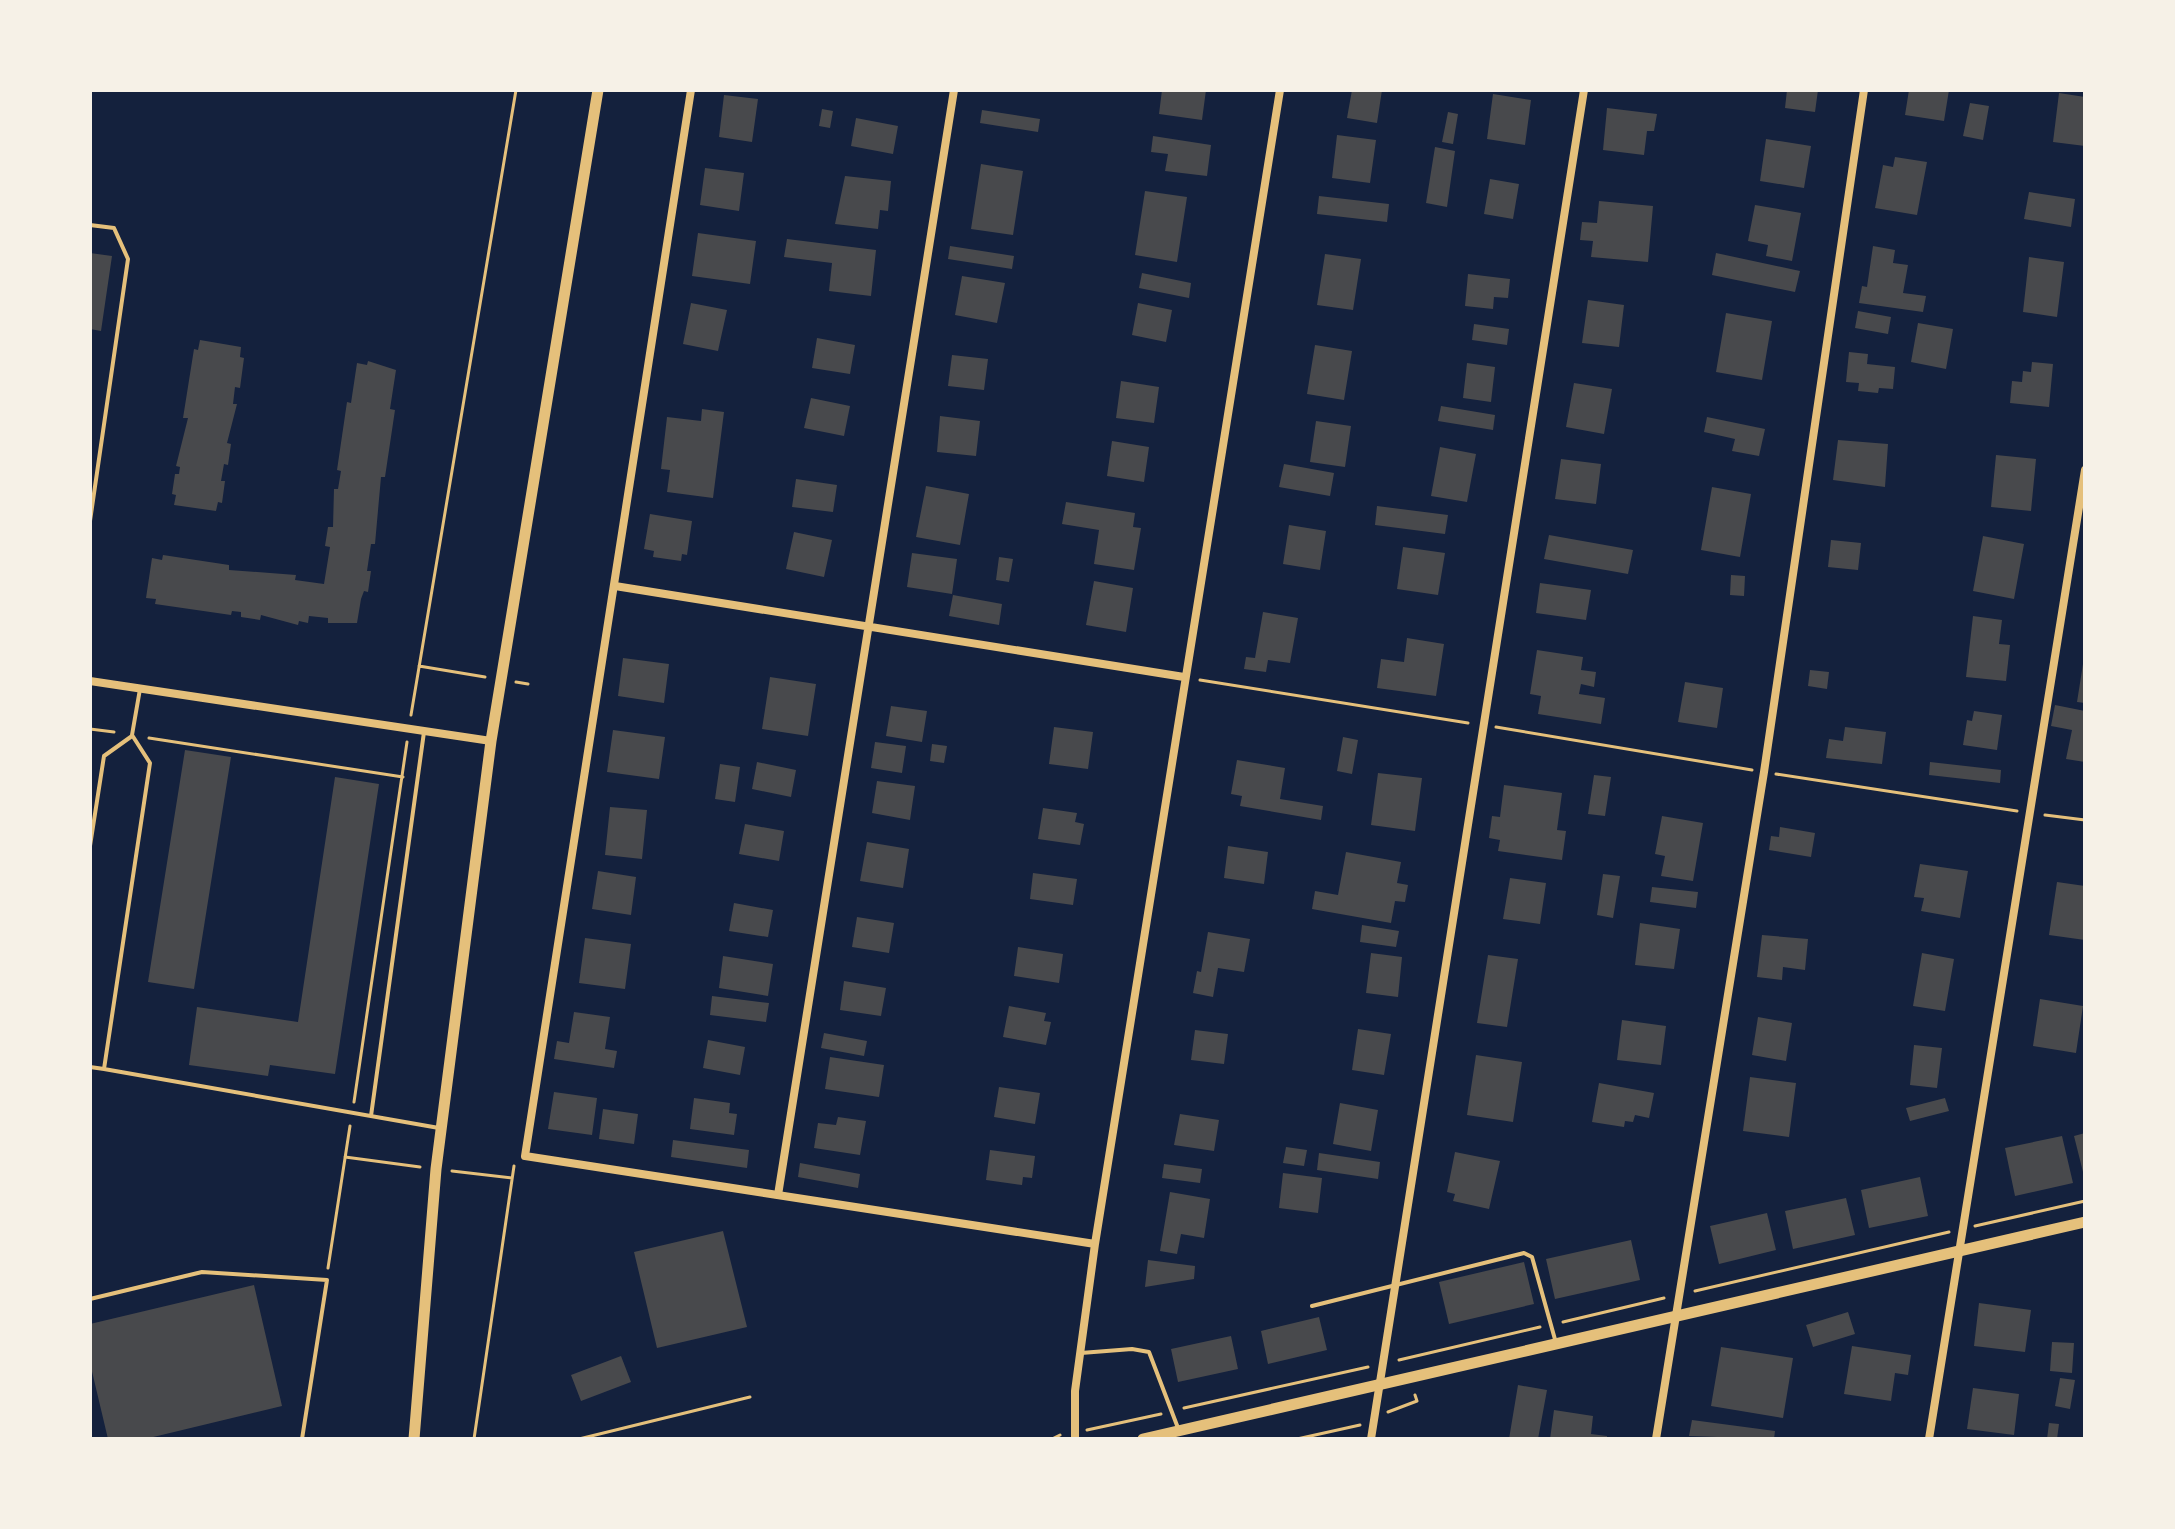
<svg xmlns="http://www.w3.org/2000/svg" width="2175" height="1529" viewBox="0 0 2175 1529" font-family="Inter,sans-serif">
  <style>
    .building { fill: #48494c }
    .lines { fill: none; stroke-linecap: round; stroke-linejoin: round }
    .path { stroke: #e5c07b; stroke-width: 3 }
    .service { stroke: #e5c07b; stroke-width: 4 }
    .minor { stroke: #e5c07b; stroke-width: 8 }
    .tertiary { stroke: #e5c07b; stroke-width: 11 }
  </style>
  <rect width="100%" height="100%" fill="#14213d"/>
  <path class="building" d="M1162 90H1206L1202 120 1159 114Z
    M1352 90H1382L1377 123 1347 118Z
    M1787 90H1818L1815 112 1785 108Z
    M1909 90H1949L1944 121 1905 115Z
    M2059 93 2085 97V146L2053 142Z
    M1493 94 1531 100 1525 145 1487 139Z
    M724 95 758 99 752 142 719 137Z
    M1970 103 1989 106 1983 140 1963 136Z
    M1607 108 1657 114 1654 131H1647L1644 155 1603 150Z
    M822 109 833 111 830 128 819 126Z
    M982 110 1040 119 1038 132 980 123Z
    M1448 112 1458 114 1453 144 1442 142Z
    M856 118 898 126 893 154 851 146Z
    M1337 135 1376 140 1370 183 1332 178Z
    M1153 136 1211 145 1207 176 1165 171 1168 154 1151 152Z
    M1766 139 1811 146 1804 188 1760 181Z
    M1435 147 1455 151 1447 207 1426 203Z
    M1895 157 1927 162 1917 215 1875 208 1883 165 1893 167Z
    M981 164 1023 171 1013 235 971 229Z
    M705 168 744 173 739 211 700 205Z
    M845 176 891 181 888 211 880 210 878 229 835 224Z
    M1490 179 1519 184 1513 219 1484 214Z
    M1145 191 1187 197 1177 262 1135 255Z
    M2029 192 2075 199 2071 227 2024 219Z
    M1319 196 1389 204 1387 222 1317 214Z
    M1599 201 1653 206 1648 262 1591 257 1593 241 1580 240 1582 222 1597 223Z
    M1755 205 1801 213 1792 261 1766 256 1768 245 1748 241Z
    M698 233 756 241 750 284 692 276Z
    M787 239 876 250 871 296 829 291 832 263 784 257Z
    M950 246 1014 256 1012 269 948 259Z
    M1873 246 1895 250 1893 263 1908 265 1903 293 1926 296 1923 312 1859 303 1862 286 1867 287Z
    M90 253 112 256 101 331 90 329Z
    M1716 253 1800 271 1795 292 1712 275Z
    M1325 254 1361 259 1353 310 1317 305Z
    M2029 257 2064 262 2057 317 2023 312Z
    M1142 273 1191 283 1189 298 1139 288Z
    M1468 274 1510 279 1508 298 1494 297 1493 309 1465 306Z
    M962 276 1005 283 997 323 955 315Z
    M1588 300 1624 305 1619 347 1582 343Z
    M691 303 727 310 718 351 683 344Z
    M1138 303 1172 310 1166 342 1132 335Z
    M1858 311 1891 317 1888 334 1855 328Z
    M1726 313 1772 321 1762 380 1716 372Z
    M1918 323 1953 329 1946 369 1911 362Z
    M1474 324 1509 329 1507 345 1472 340Z
    M817 338 855 345 850 374 812 368Z
    M200 340 241 347 240 357 244 358 240 388 235 387 233 404H237L227 443 231 444 228 465 224 464 221 481H225L222 503 218 502 216 511 174 505 176 495 172 494 175 474H179L180 467 176 466 188 418H183L194 349 198 350Z
    M1315 345 1352 351 1344 400 1307 394Z
    M1849 352 1868 354 1867 364 1895 367 1893 389 1879 388 1878 393 1858 391 1859 383 1846 382Z
    M952 355 988 359 984 390 948 386Z
    M368 361 396 370 390 409 395 410 385 477H381L375 544H371L367 571H371L368 592 364 591 361 599 357 623H328V618L309 616 308 623 299 621 298 625 261 615 260 620 241 617V612L232 611 231 615 155 604 156 599 146 598 152 558 162 560 163 555 229 565V570L296 575 295 580 324 584 330 547 325 546 328 527H333L334 489H338L341 471 337 470 347 402 351 403 357 363 367 365Z
    M2032 362 2053 364 2049 407 2010 403 2012 381 2022 382 2023 371 2031 372Z
    M1467 363 1495 367 1491 402 1463 398Z
    M1121 381 1159 387 1154 423 1116 418Z
    M1574 383 1612 389 1604 434 1566 427Z
    M811 398 850 406 844 436 804 428Z
    M1441 406 1495 415 1493 430 1438 421Z
    M702 409 724 412 713 498 667 492 670 470 661 469 667 417 701 421Z
    M940 416 980 421 976 456 937 452Z
    M1707 417 1765 429 1759 456 1732 451 1735 439 1704 432Z
    M1316 421 1351 426 1345 467 1310 462Z
    M1838 440 1888 444 1885 487 1833 480Z
    M1112 441 1149 447 1144 482 1107 476Z
    M1440 447 1476 454 1467 502 1431 496Z
    M1996 455 2036 459 2031 511 1991 507Z
    M1561 459 1601 464 1596 504 1555 499Z
    M1284 464 1334 473 1330 496 1279 487Z
    M796 479 837 485 833 512 792 507Z
    M926 486 969 494 960 545 916 537Z
    M1712 487 1751 494 1740 557 1701 550Z
    M1066 502 1135 513 1133 527 1141 528 1134 570 1094 564 1099 530 1062 524Z
    M1377 506 1448 515 1445 534 1375 525Z
    M650 514 692 521 687 555 682 554 681 561 653 557 654 551 644 549Z
    M1289 525 1326 531 1320 570 1283 564Z
    M794 532 832 540 824 577 786 569Z
    M1549 535 1633 550 1628 574 1544 559Z
    M1983 536 2024 544 2014 599 1973 591Z
    M1831 540 1861 543 1858 570 1828 567Z
    M1403 547 1445 553 1438 595 1397 589Z
    M912 553 957 559 952 594 907 587Z
    M999 557 1013 559 1009 582 996 580Z
    M1731 575 1745 576 1744 596 1730 595Z
    M1094 581 1133 588 1126 632 1086 625Z
    M1540 583 1591 590 1586 620 1536 613Z
    M953 595 1002 604 999 625 949 616Z
    M1263 612 1298 618 1290 663 1268 660 1266 672 1244 669 1246 657 1255 658Z
    M1973 616 2002 620 1999 644 2010 645 2006 681 1966 677Z
    M1407 638 1444 644 1436 696 1377 688 1381 659 1404 662Z
    M1537 650 1583 657 1581 670 1596 672 1594 687 1581 684 1579 694 1605 698 1601 724 1538 714 1541 696 1530 694Z
    M623 658 669 664 664 703 618 696Z
    M2083 664H2085V703L2077 702Z
    M1810 670 1829 672 1827 689 1808 686Z
    M770 677 816 684 808 736 762 729Z
    M1685 682 1723 688 1717 728 1678 722Z
    M2055 705 2085 711V762L2066 759 2072 730 2051 726Z
    M891 706 927 711 922 742 886 736Z
    M1974 711 2002 715 1997 750 1963 745 1967 720 1972 721Z
    M1054 727 1093 732 1088 769 1049 764Z
    M1845 727 1886 732 1882 764 1826 758 1829 739 1843 741Z
    M613 730 665 737 659 779 607 772Z
    M1343 737 1358 740 1352 774 1337 771Z
    M875 742 906 746 902 773 871 768Z
    M932 744 947 746 944 763 930 761Z
    M185 750 231 757 194 989 148 982Z
    M1237 760 1285 768 1280 799 1323 806 1321 820 1240 806 1242 796 1231 794Z
    M757 762 796 770 791 797 752 789Z
    M1930 762 2001 770 2000 783 1929 775Z
    M720 764 740 767 735 802 715 799Z
    M1378 773 1422 778 1415 831 1371 825Z
    M1594 775 1611 777 1605 816 1588 814Z
    M335 777 379 784 335 1074 270 1065 268 1076 189 1065 197 1007 298 1022Z
    M877 781 915 786 910 820 872 813Z
    M1504 785 1562 793 1557 830 1566 831 1562 860 1498 851 1500 840 1489 838 1492 816 1500 817Z
    M610 807 647 810 642 859 605 855Z
    M1043 808 1077 813 1075 822 1084 824 1080 845 1038 839Z
    M1662 816 1703 823 1693 881 1661 876 1665 856 1655 854Z
    M745 824 784 831 779 861 739 854Z
    M1780 827 1815 833 1811 857 1769 850 1771 836 1779 837Z
    M867 842 909 849 903 888 860 881Z
    M1228 846 1268 852 1264 884 1224 878Z
    M1346 852 1401 862 1397 883 1408 885 1405 902 1395 901 1391 923 1312 909 1315 891 1338 895Z
    M1920 864 1968 871 1960 918 1921 911 1924 898 1914 897Z
    M598 871 636 877 631 915 592 909Z
    M1033 873 1077 879 1073 905 1030 899Z
    M1603 874 1620 876 1613 918 1597 915Z
    M1510 878 1546 883 1540 924 1503 919Z
    M2057 882 2085 886V940L2049 935Z
    M1652 887 1698 892 1696 908 1650 902Z
    M734 903 773 910 768 937 729 931Z
    M857 917 894 923 889 953 852 947Z
    M1640 923 1680 929 1674 969 1635 965Z
    M1362 925 1399 931 1396 947 1360 942Z
    M1208 932 1250 939 1244 972 1218 968 1213 997 1193 993 1197 971 1201 972Z
    M1762 935 1808 939 1805 970 1783 967 1782 980 1757 977Z
    M585 938 631 944 625 989 579 983Z
    M1018 947 1063 954 1059 983 1014 976Z
    M1371 953 1402 957 1398 997 1366 993Z
    M1922 953 1954 959 1945 1011 1913 1006Z
    M1488 955 1518 959 1507 1027 1477 1023Z
    M723 956 773 964 768 996 719 988Z
    M844 981 886 988 881 1016 840 1010Z
    M712 996 769 1003 766 1022 710 1015Z
    M2040 999 2083 1006 2076 1053 2033 1046Z
    M1009 1006 1046 1013 1044 1021 1051 1022 1046 1045 1003 1037Z
    M574 1012 610 1017 605 1049 617 1051 614 1068 554 1059 557 1041 569 1043Z
    M1758 1017 1792 1023 1786 1061 1752 1055Z
    M1622 1020 1666 1026 1661 1065 1617 1060Z
    M1358 1029 1391 1034 1384 1075 1352 1070Z
    M1195 1030 1228 1034 1224 1064 1191 1060Z
    M824 1033 867 1041 864 1056 821 1048Z
    M708 1040 745 1047 740 1075 703 1068Z
    M1914 1045 1942 1048 1937 1088 1910 1085Z
    M1476 1055 1522 1062 1513 1122 1467 1115Z
    M830 1057 884 1065 879 1097 825 1089Z
    M1750 1077 1796 1083 1789 1137 1743 1131Z
    M1599 1083 1654 1093 1649 1118 1635 1115 1633 1122 1625 1121 1624 1127 1592 1122Z
    M999 1087 1040 1093 1035 1124 994 1117Z
    M554 1092 597 1098 592 1135 548 1129Z
    M694 1098 730 1103 729 1113 737 1114 734 1135 690 1129Z
    M1945 1098 1949 1111 1910 1121 1906 1108Z
    M1340 1103 1378 1110 1371 1151 1333 1144Z
    M603 1109 638 1114 634 1144 599 1139Z
    M1180 1114 1219 1120 1214 1151 1174 1145Z
    M838 1117 866 1121 860 1155 814 1148 818 1123 836 1125Z
    M2085 1133V1176H2084L2074 1136Z
    M2062 1136 2073 1183 2015 1196 2005 1148Z
    M673 1140 749 1150 747 1168 671 1157Z
    M1286 1147 1307 1150 1304 1166 1283 1163Z
    M990 1150 1035 1156 1032 1178 1023 1177 1022 1185 986 1180Z
    M1455 1152 1500 1161 1489 1209 1453 1201 1455 1194 1447 1192Z
    M1319 1153 1380 1162 1378 1179 1317 1170Z
    M800 1163 860 1174 858 1188 798 1177Z
    M1164 1164 1202 1169 1200 1183 1162 1178Z
    M1283 1173 1322 1178 1318 1213 1279 1208Z
    M1920 1177 1928 1216 1869 1228 1861 1190Z
    M1170 1192 1210 1199 1204 1238 1181 1234 1177 1254 1160 1251Z
    M1846 1198 1855 1235 1793 1249 1785 1211Z
    M1767 1213 1776 1250 1719 1264 1710 1226Z
    M723 1231 747 1327 657 1348 634 1252Z
    M1631 1240 1640 1280 1555 1299 1546 1259Z
    M1148 1260 1195 1266 1194 1279 1145 1287Z
    M1524 1262 1534 1304 1449 1324 1439 1282Z
    M254 1285 282 1406 145 1439H108L90 1363V1324Z
    M1979 1303 2031 1310 2025 1352 1974 1346Z
    M1848 1312 1855 1334 1813 1347 1806 1325Z
    M1319 1317 1327 1350 1268 1364 1261 1331Z
    M1231 1336 1238 1369 1178 1382 1171 1349Z
    M2052 1342 2074 1343 2072 1373 2050 1371Z
    M1852 1346 1911 1355 1908 1375 1895 1373 1891 1401 1844 1394Z
    M1721 1347 1793 1358 1783 1418 1711 1406Z
    M621 1356 631 1382 581 1401 571 1375Z
    M2060 1378 2075 1380 2070 1409 2055 1406Z
    M1518 1385 1547 1390 1538 1439H1509Z
    M1973 1388 2019 1394 2014 1435 1967 1429Z
    M1554 1410 1593 1416 1591 1434 1607 1436V1439H1550Z
    M1692 1420 1775 1431 1774 1439 1689 1436Z
    M2049 1423 2059 1424 2057 1439H2047Z"/>
  <g class="lines">
    <path class="path" d="M419 666 485 677
      M1200 680 1468 723
      M516 682 528 684
      M411 715 516 90
      M1496 727 1752 770
      M90 729 114 732
      M149 738 403 777
      M1776 774 2017 811
      M2045 815 2085 820
      M354 1102 407 742
      M345 1157 420 1167
      M452 1171 512 1178
      M1975 1226 2085 1201
      M328 1268 350 1126
      M1695 1291 1949 1232
      M1563 1322 1664 1298
      M1399 1360 1540 1327
      M1184 1408 1368 1367
      M1388 1412 1417 1401 1415 1395
      M1087 1430 1161 1414
      M474 1439 514 1166
      M579 1439 750 1397
      M1052 1439 1060 1435
      M1297 1439 1360 1425"/>
    <path class="service" d="M90 225 114 228 128 259 90 521
      M140 689 132 735 150 763 104 1069 439 1128
      M90 846 104 756 132 736
      M90 1067 104 1069
      M371 1116 424 732
      M90 1299 202 1272 327 1280 302 1439
      M1312 1306 1524 1253 1532 1257 1556 1343
      M1081 1353 1132 1349 1149 1352 1178 1428"/>
    <path class="minor" d="M691 90 525 1156 1095 1244
      M615 586 1184 677
      M90 681 491 741
      M778 1195 954 90
      M1075 1439V1391L1095 1244 1280 90
      M1371 1439 1584 90
      M1656 1439 1764 772 1864 90
      M1929 1439 2085 470"/>
    <path class="tertiary" d="M414 1439 436 1169 491 741 598 90
      M1143 1439 2085 1222"/>
  </g>
  <rect width="2175" height="1529" fill="none" stroke="#f6f1e7" stroke-width="184"/>
</svg>
